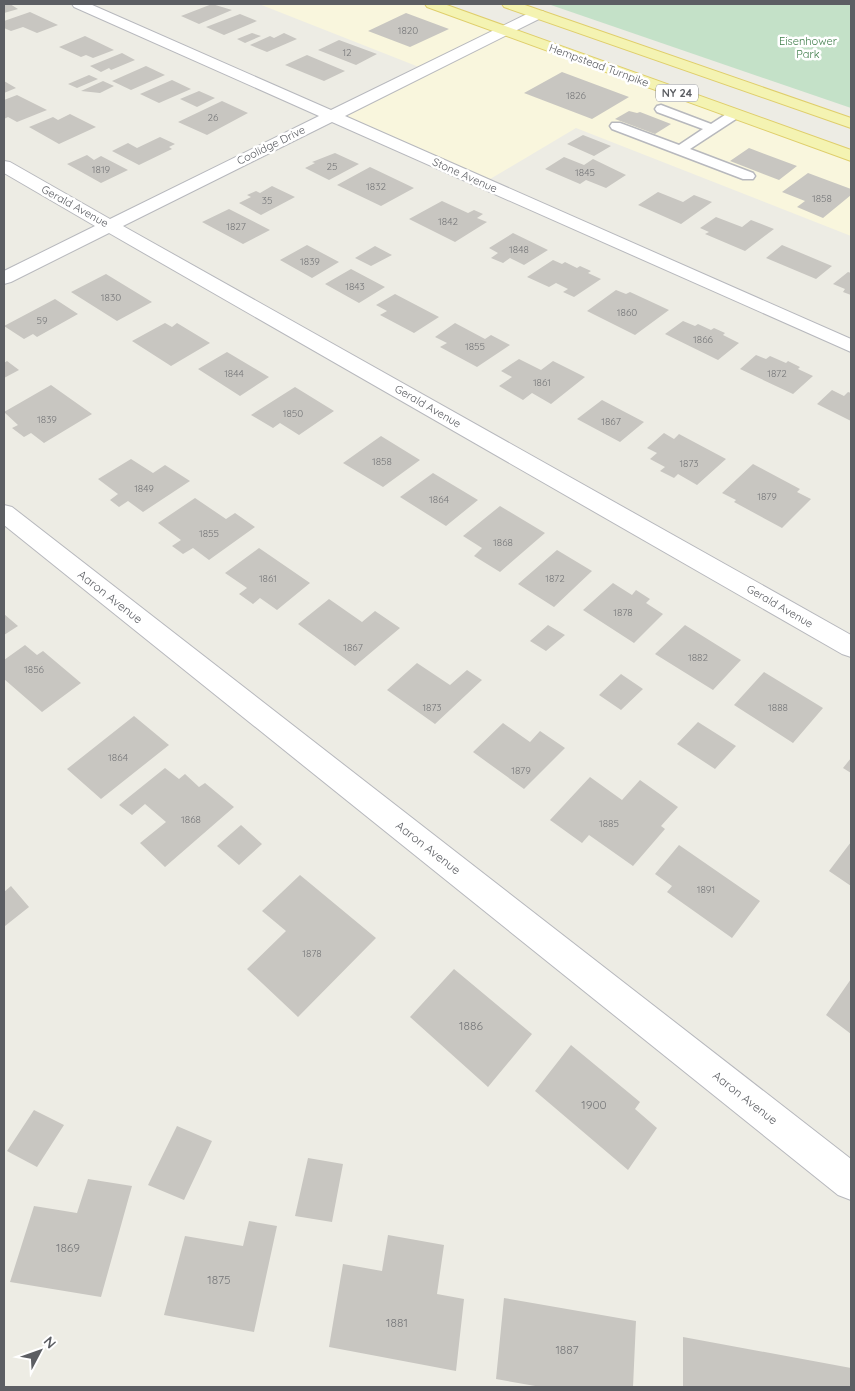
<svg xmlns="http://www.w3.org/2000/svg" width="855" height="1391" viewBox="0 0 855 1391" font-family="Quicksand,sans-serif">
  <style>
    .commercial { fill: #f9f6dd }
    .green { fill: #c4e1c8 }
    .building { fill: #c8c6c1 }
    .lines { fill: none; stroke-linecap: round; stroke-linejoin: round }
    .lane-casing { stroke: #b7b8bd; stroke-width: 3 }
    .street-casing { stroke: #b7b8bd; stroke-width: 2 }
    .primary-casing { stroke: #dfce6b; stroke-width: 2 }
    .lane { fill: #fff; fill-rule: evenodd }
    .street { fill: #fff; fill-rule: evenodd }
    .primary { fill: #f4f3b2; fill-rule: evenodd }
    .labels { text-anchor: middle; stroke-width: 5; stroke-linejoin: round; paint-order: stroke }
    .number-label { font-size: 10px; fill: #77787a }
    .far-park-label { font-size: 11px; fill: #407e4b; stroke: #fff }
    .far-street-label { font-size: 11px; fill: #5c5e63; stroke: #fff }
    .shield { fill: #fff; stroke: #8d8e92; stroke-width: 1 }
    .shield-label { font-size: 11px; font-weight: bold; fill: #5c5e63 }
    .street-label { font-size: 12px; fill: #5c5e63; stroke: #fff }
    .near-number-label { font-size: 12px; fill: #77787a }
  </style>
  <rect width="100%" height="100%" fill="#edece4"/>
  <path class="commercial" d="M259 4H429L851 158V236L576 128 480 185 329 116 424 69Z"/>
  <path class="green" d="M548 4H851V108Z"/>
  <path class="building" d="M4 4H10L18 9 4 13Z
    M212 4 232 10 199 24 181 16Z
    M30 12 58 25 37 33 23 27 11 31 4 28V21Z
    M406 13 449 29 410 47 368 31Z
    M240 14 257 21 224 35 206 27Z
    M252 33 261 36 245 43 237 39Z
    M284 33 297 39 267 52 250 45 270 36 274 38Z
    M85 36 114 50 93 58 86 55 81 57 59 47Z
    M339 40 377 54 356 65 318 50Z
    M122 53 135 60 111 70 109 68 101 72 90 66Z
    M307 55 345 71 324 81 285 65Z
    M146 66 165 75 131 90 112 81Z
    M562 72 629 97 592 119 524 93Z
    M89 75 98 79 77 88 68 84Z
    M172 80 191 89 159 103 140 94Z
    M4 81 16 88 4 93Z
    M103 81 114 86 100 93 81 91Z
    M199 91 215 98 197 107 180 99Z
    M17 95 47 110 17 122 8 117 4 119V100Z
    M222 101 248 113 207 135 178 122Z
    M629 111 637 113 640 112 671 124 655 134 615 119Z
    M70 114 96 127 59 144 29 127 53 117 58 120Z
    M583 135 611 146 594 156 567 144Z
    M160 137 175 144 169 147 172 149 139 165 112 151 128 143 137 148Z
    M749 148 797 166 779 180 730 161Z
    M335 153 359 164 329 180 305 168 315 163 312 162Z
    M87 155 94 160 101 156 128 170 101 183 67 164Z
    M564 157 584 165 593 159 626 175 606 188 586 180 580 184 545 169Z
    M370 167 414 188 381 206 337 185Z
    M808 173 851 189V195L823 218 797 207 805 201 782 192Z
    M272 186 295 197 261 215 239 203 251 197 247 195 256 191 260 193Z
    M658 192 683 202 694 195 712 202 681 224 638 205Z
    M442 201 468 213 474 210 483 214 477 218 487 222 455 242 409 219Z
    M229 209 270 230 243 244 202 222Z
    M716 217 742 227 751 220 774 229 745 251 705 234 709 232 700 228Z
    M513 233 548 250 524 265 510 258 503 263 491 258 498 253 489 248Z
    M307 245 339 262 312 278 280 260Z
    M782 245 832 266 816 279 766 258Z
    M375 246 392 255 371 266 355 258Z
    M553 260 562 264 565 262 577 268 580 266 591 271 588 273 601 279 574 297 563 292 568 289 556 283 549 287 527 277Z
    M351 269 385 287 359 303 325 284Z
    M848 272 851 273V295L843 292 845 289 833 284Z
    M106 274 152 302 117 321 71 292Z
    M616 290 626 294 630 292 669 310 635 335 587 311Z
    M395 294 439 317 414 333 380 315 387 311 376 305Z
    M55 299 78 314 37 337 33 334 24 339 4 326Z
    M683 321 695 326 698 324 711 330 714 328 725 333 723 335 739 343 718 360 665 334Z
    M165 323 172 327 177 323 210 343 171 366 132 341Z
    M455 323 485 339 491 335 510 345 477 367 440 347 447 343 435 337Z
    M227 352 269 377 240 396 198 369Z
    M756 355 766 359 770 356 786 363 788 361 800 367 798 369 813 376 793 394 740 369Z
    M519 359 541 370 553 361 585 377 551 404 532 393 523 400 499 386 512 377 501 371Z
    M7 361 19 370 4 378V363Z
    M51 385 92 414 44 443 31 433 24 437 12 428 18 425 4 412Z
    M295 387 334 411 299 435 280 423 273 428 251 415Z
    M832 390 844 396 848 392 851 393V421L817 404Z
    M602 400 644 422 620 442 577 419Z
    M664 433 674 439 679 434 726 459 697 485 678 474 674 478 660 471 665 467 650 459 657 453 647 448Z
    M381 436 420 460 383 487 343 463Z
    M131 459 153 473 165 465 190 481 143 512 128 501 119 507 110 500 118 494 98 479Z
    M753 464 800 489 797 492 811 499 782 528 734 502 736 500 722 493Z
    M433 473 478 500 446 526 400 497Z
    M195 498 226 519 235 513 255 527 209 560 193 548 183 554 172 546 181 540 158 523Z
    M500 506 545 533 500 572 474 556 482 548 463 536Z
    M259 548 310 583 277 610 260 598 253 604 239 594 247 588 225 573Z
    M557 550 592 571 554 607 518 584Z
    M613 583 632 595 636 590 650 599 646 603 663 614 634 643 583 610Z
    M329 599 362 622 375 611 400 628 355 666 298 624Z
    M4 614 18 626 4 635Z
    M548 625 565 635 546 651 530 641Z
    M685 625 741 660 713 690 655 654Z
    M25 645 37 655 43 651 81 683 42 712 4 679V660Z
    M417 663 450 685 467 670 482 680 435 724 387 690Z
    M764 672 823 708 793 743 734 705Z
    M621 674 643 689 621 710 599 695Z
    M134 716 169 745 101 799 67 769Z
    M698 722 736 746 715 769 677 744Z
    M503 723 530 742 540 731 565 748 524 789 473 752Z
    M851 758V773L843 768Z
    M165 768 179 779 185 774 199 787 205 783 234 807 165 867 140 843 166 822 145 804 132 815 119 805Z
    M590 777 622 800 640 780 678 807 661 826 665 829 633 866 589 835 582 843 550 820Z
    M241 825 262 844 239 865 217 846Z
    M851 842V886L829 871Z
    M679 845 760 901 732 938 667 892 672 886 655 874Z
    M300 875 376 938 298 1017 247 969 286 931 262 911Z
    M11 886 29 907 5 926 4 892Z
    M454 969 532 1034 488 1087 410 1017Z
    M851 979V1034L826 1015Z
    M571 1045 640 1102 635 1109 657 1128 628 1170 535 1091Z
    M34 1110 64 1125 37 1167 7 1151Z
    M177 1126 212 1141 184 1200 148 1185Z
    M308 1158 343 1164 332 1222 295 1216Z
    M88 1179 132 1186 101 1297 10 1282 34 1206 77 1213Z
    M249 1221 277 1226 254 1332 164 1315 185 1236 243 1246Z
    M388 1235 444 1245 437 1294 464 1299 456 1371 329 1347 343 1264 382 1271Z
    M504 1298 636 1321 633 1387H541L496 1379Z
    M683 1337 851 1368V1387H683Z"/>
  <g class="lines">
    <g class="lane-casing">
      <path id="lane" d="M661 105 711 124 731 111H739L741 114 739 117 690 149 753 173 755 176 753 179H743L612 129 610 126 612 123H620L679 145 703 129 657 112 655 109 657 106Z"/>
    </g>
    <g class="street-casing">
      <path id="street" d="M72 4H90L331 110 533 11H543L545 14 543 17 345 116 851 339V352L332 122 123 226 851 635V657L842 654 109 233 11 282 4 284V271L95 226 4 173V161L10 162 110 219 319 116 74 7Z
        M4 505 12 507 851 1159V1200L838 1195 4 525Z"/>
    </g>
    <g class="primary-casing">
      <path id="primary" d="M425 4H444L851 150V161L427 7Z
        M502 4H522L851 118V128L504 7Z"/>
    </g>
    <use href="#lane" class="lane"/>
    <use href="#street" class="street"/>
    <use href="#primary" class="primary"/>
  </g>
  <g class="labels">
    <g class="number-label">
      <text x="408" y="34">1820</text>
      <text x="347" y="56">12</text>
      <text x="576" y="99">1826</text>
      <text x="213" y="121">26</text>
      <text x="332" y="170">25</text>
      <text x="101" y="173">1819</text>
      <text x="585" y="176">1845</text>
      <text x="376" y="190">1832</text>
      <text x="822" y="202">1858</text>
      <text x="267" y="204">35</text>
      <text x="448" y="225">1842</text>
      <text x="236" y="230">1827</text>
      <text x="519" y="253">1848</text>
      <text x="310" y="265">1839</text>
      <text x="355" y="290">1843</text>
      <text x="111" y="301">1830</text>
      <text x="627" y="316">1860</text>
      <text x="42" y="324">59</text>
      <text x="703" y="343">1866</text>
      <text x="475" y="350">1855</text>
      <text x="234" y="377">1844</text>
      <text x="777" y="377">1872</text>
      <text x="542" y="386">1861</text>
      <text x="293" y="417">1850</text>
      <text x="47" y="423">1839</text>
      <text x="611" y="425">1867</text>
      <text x="382" y="465">1858</text>
      <text x="689" y="467">1873</text>
      <text x="144" y="492">1849</text>
      <text x="767" y="500">1879</text>
      <text x="439" y="503">1864</text>
      <text x="209" y="537">1855</text>
      <text x="503" y="546">1868</text>
      <text x="268" y="582">1861</text>
      <text x="555" y="582">1872</text>
      <text x="623" y="616">1878</text>
      <text x="353" y="651">1867</text>
      <text x="698" y="661">1882</text>
      <text x="34" y="673">1856</text>
      <text x="432" y="711">1873</text>
      <text x="778" y="711">1888</text>
      <text x="118" y="761">1864</text>
      <text x="521" y="774">1879</text>
      <text x="191" y="823">1868</text>
      <text x="609" y="827">1885</text>
      <text x="706" y="893">1891</text>
      <text x="312" y="957">1878</text>
    </g>
    <g class="far-park-label">
      <text x="808" y="45">Eisenhower<tspan x="808" dy="13">Park</tspan></text>
    </g>
    <g class="far-street-label">
      <text transform="translate(599 65) rotate(20)" y="4">Hempstead Turnpike</text>
      <text transform="translate(271 145) rotate(-26)" y="4">Coolidge Drive</text>
      <text transform="translate(465 175) rotate(24)" y="4">Stone Avenue</text>
      <text transform="translate(75 206) rotate(29)" y="4">Gerald Avenue</text>
      <text transform="translate(428 406) rotate(30)" y="4">Gerald Avenue</text>
      <text transform="translate(780 606) rotate(30)" y="4">Gerald Avenue</text>
    </g>
    <rect class="shield" x="656" y="84.5" width="42" height="17" rx="4"/>
    <g class="shield-label">
      <text x="677" y="97">NY 24</text>
    </g>
    <g class="street-label">
      <text transform="translate(110 597) rotate(38)" y="4">Aaron Avenue</text>
      <text transform="translate(428 848) rotate(38)" y="4">Aaron Avenue</text>
      <text transform="translate(745 1098) rotate(38)" y="4">Aaron Avenue</text>
    </g>
    <g class="near-number-label">
      <text x="471" y="1030">1886</text>
      <text x="594" y="1109">1900</text>
      <text x="68" y="1252">1869</text>
      <text x="219" y="1284">1875</text>
      <text x="397" y="1327">1881</text>
      <text x="567" y="1354">1887</text>
    </g>
  </g>
  <rect width="855" height="1391" fill="none" stroke="#5c5e63" stroke-width="10"/>
  <g transform="translate(40 1351) rotate(49)" stroke="#ffffff" stroke-width="4" paint-order="stroke">
  <path d="M0-4L9 19L0 12L-9 19Z" fill="#5c5e63"/>
  <text y="-8" font-size="14" font-weight="bold" text-anchor="middle" fill="#5c5e63">N</text>
  </g>
</svg>
